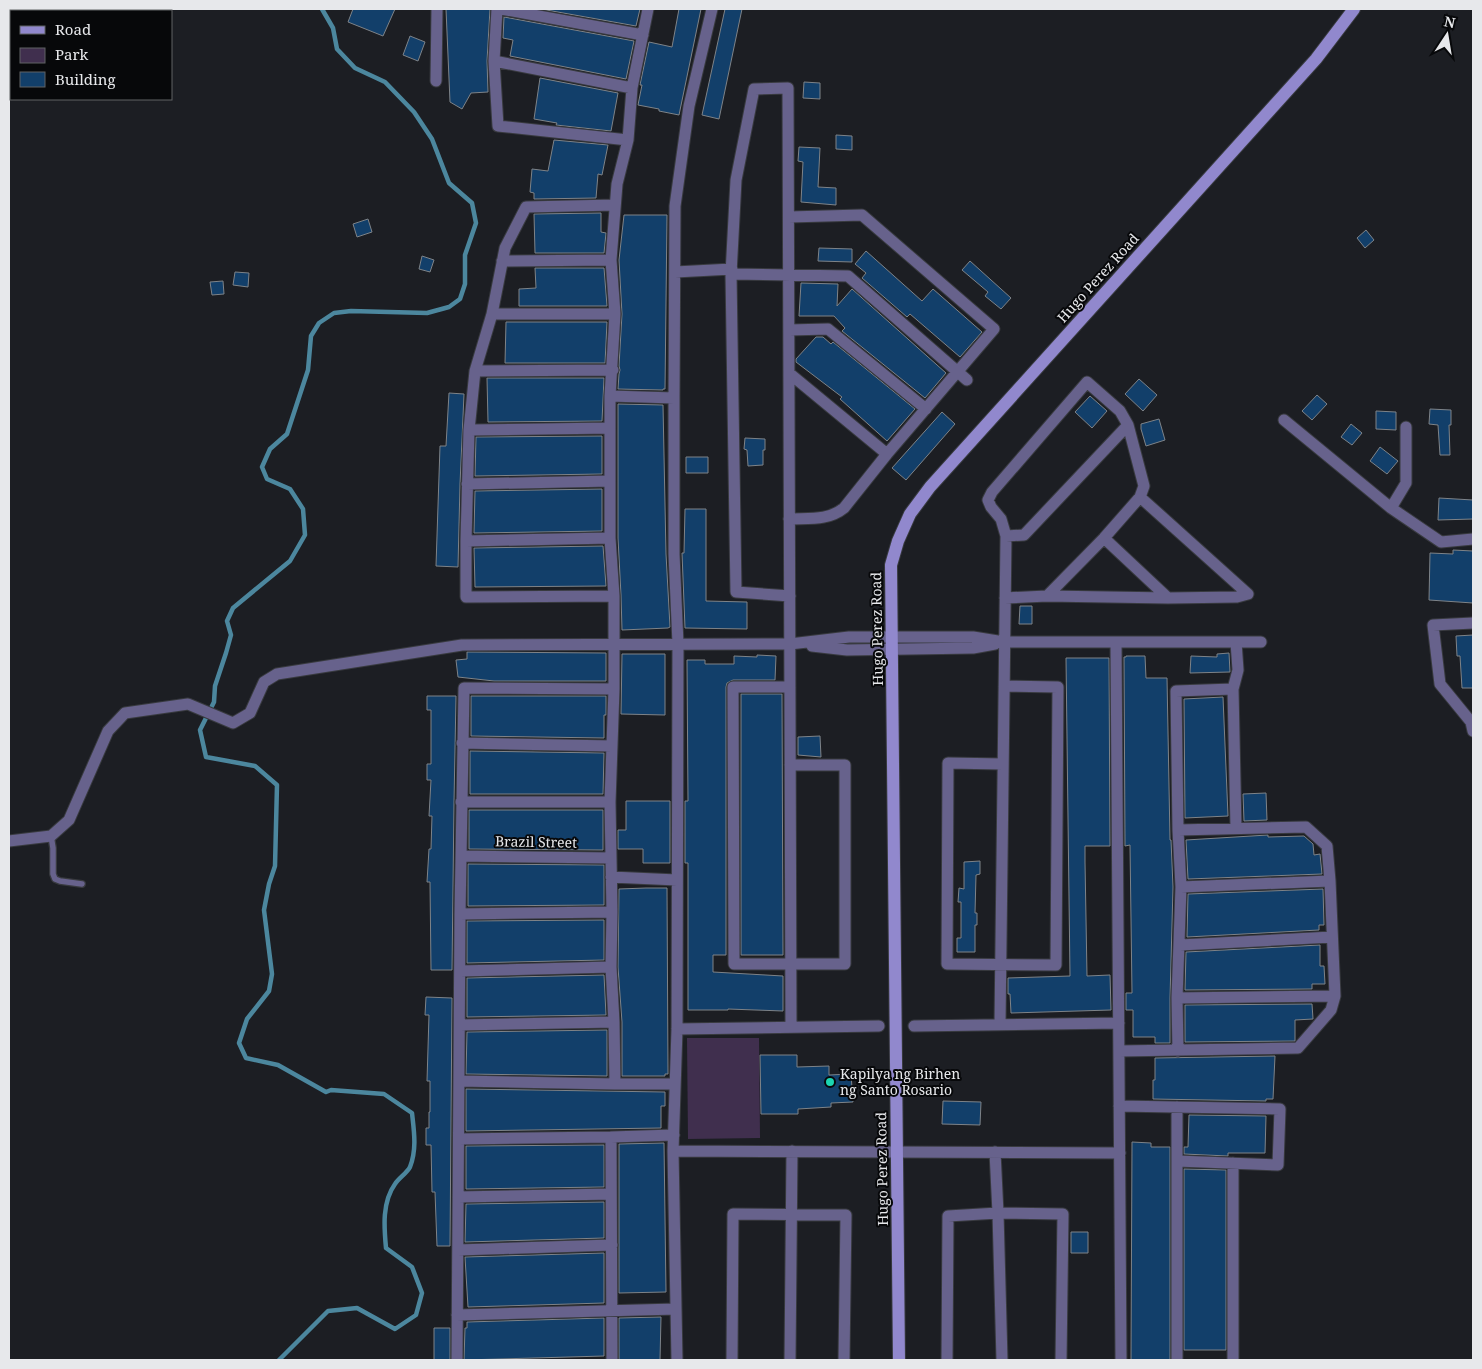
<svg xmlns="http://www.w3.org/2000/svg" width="1482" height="1369" viewBox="0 0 1482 1369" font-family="'Noto Serif',serif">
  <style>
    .green { fill: #402f4e }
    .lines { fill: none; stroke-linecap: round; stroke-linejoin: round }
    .stream { stroke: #4c879e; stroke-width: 4.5 }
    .building { fill: #123f6a; stroke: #7e8388 }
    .lane-casing { stroke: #383a3f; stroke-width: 8 }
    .street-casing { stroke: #383a3f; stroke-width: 13 }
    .secondary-casing { stroke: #383a3f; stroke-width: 14 }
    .lane { stroke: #67628c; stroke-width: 5.5 }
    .street { stroke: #67628c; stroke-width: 11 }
    .secondary { stroke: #9188cd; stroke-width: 12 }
    .poi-dot { fill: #1cd5b1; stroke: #07080a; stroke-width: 2 }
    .labels { text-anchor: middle; stroke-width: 4; stroke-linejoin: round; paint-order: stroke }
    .street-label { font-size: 14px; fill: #e7e8eb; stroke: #07080a }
    .poi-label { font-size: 14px; fill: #e7e8eb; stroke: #07080a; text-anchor: start }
  </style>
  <rect width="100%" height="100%" fill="#1c1e23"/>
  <path class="green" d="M687 1038H759L760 1138 688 1139Z"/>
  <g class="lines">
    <path class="stream" d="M279 1360 328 1311 357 1308 395 1329 416 1315 422 1293 412 1267 386 1248C384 1227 382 1202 395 1184 399 1178 407 1173 410 1167 417 1149 414 1131 412 1113L384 1094 331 1090 326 1092 278 1065 246 1058 239 1043 247 1019 269 991 272 974 264 910 269 884 275 866 277 785 255 766 206 757 200 730 214 702 215 686 226 653 231 635 227 621 233 608 290 561 305 535 303 509 290 489 267 479 262 467 270 449 287 434 308 370 311 336 319 323 334 313 351 311 427 313 449 307 460 299 465 284V255L476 223 472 203 449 183 432 139 414 112 385 82 355 68 337 49 333 28 322 9"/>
  </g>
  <path class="building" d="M353 9H395L383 36 348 22Z
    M446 9H490L487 61 488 92 471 93 462 109 450 102Z
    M541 9H640L636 26Z
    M679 9H701L679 115 659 111V109L638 105 642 85H640L649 42 672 47Z
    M725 9H742L719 119 702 115Z
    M504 17 634 41 626 79 510 56 513 40 503 38Z
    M410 36 425 42 418 61 403 55Z
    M540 78 618 93 611 131 556 125 557 123 534 119Z
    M804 82 820 83V99L803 98Z
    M836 135 852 136V150L836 149Z
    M554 140 608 145 602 175 598 174 596 198 534 199V193L530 192 532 169 548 171Z
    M799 147 820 148 818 187 836 188V205L801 202 803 162 798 161Z
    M601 213V232L606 233 604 253H535L534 214Z
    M624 215H667L665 389H663V390L618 389 619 374 620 370 619 366 622 314 619 260Z
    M368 219 372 232 357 237 353 224Z
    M1366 230 1374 240 1365 248 1357 238Z
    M819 248 852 249V262L818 261Z
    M866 251 922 301 933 289 982 332 960 357 910 314 907 317 862 278 866 273 855 264Z
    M422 256 434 260 430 272 419 269Z
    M970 261 1011 298 1001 309 985 296 988 292 962 270Z
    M535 268H604L607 306H519V289L536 288Z
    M235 272 249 273 248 287 233 285Z
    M223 281 224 294 212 295 210 282Z
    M801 283 838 284 837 306 852 289 946 373 925 398 842 331 845 328 834 316H799Z
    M506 322H607L605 363H505Z
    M816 337H823L831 344 833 342 915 409 887 441 840 399 842 397 796 362V359Z
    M487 378H604L602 421 488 422Z
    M1139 379 1157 395 1143 411 1125 394Z
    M449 393 464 394 460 484 458 567 436 566 440 446H446Z
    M1317 395 1327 404 1312 420 1302 411Z
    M1090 396 1107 411 1092 428 1075 412Z
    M618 404 663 405 666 554 670 627 668 628 622 630 621 595 618 538Z
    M1430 409 1451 410V425H1449L1450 455H1440L1438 425 1429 424Z
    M1376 411 1396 412V430L1376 429Z
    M942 412 955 424 906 480 892 468Z
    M1159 419 1165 440 1146 446 1141 429V424Z
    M1351 424 1362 433 1352 445 1341 437Z
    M602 436V474L475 476 476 437Z
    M745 438 765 439V450H763V465L748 466 747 450 744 449Z
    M1380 447 1398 461 1387 474 1370 461Z
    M686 457H708V473H686Z
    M602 489V531L474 533 475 491Z
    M1439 498 1473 500V519L1438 520Z
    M685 509H706V601L747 602V629L685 628 682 553H684Z
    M603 546 606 586 475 587 474 548Z
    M1453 550 1473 551V603L1429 600 1430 553 1453 554Z
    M1020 606H1032V624H1019Z
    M1473 635V688H1462L1460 656H1457L1456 636Z
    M467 652 606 653V681H494L458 677 456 660 467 659Z
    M1229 653 1230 672 1190 673 1191 656 1217 657V654Z
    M622 654H665V715L621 714Z
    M757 655 776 656 775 680H733L727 683 726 687V955H713V972L783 976V1011L728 1009V1010H688V863H685V801H688L687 660H705V664H734V656L757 657Z
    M1126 656H1145L1146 678H1167L1170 840H1171L1173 887 1170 998V1043H1155V1037H1133V1010H1126V993H1132L1130 845 1125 846 1124 657H1126Z
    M1066 658H1109L1110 846H1085V862L1087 976 1110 975 1111 1010 1011 1013 1010 994H1008V978L1070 976Z
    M741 694H782L783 955H741Z
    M427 696H456L454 802 452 970H431L430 882H427L429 849H431L432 816H429L431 780H427V764H431V710H427Z
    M471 696H606V715H604V738L471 736Z
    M1223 697 1228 816 1185 818 1184 699Z
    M820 736 821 757 798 755V737Z
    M470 751 604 753 603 794H470Z
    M1266 793 1267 820 1244 821 1243 794Z
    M626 801H670V863H643V849H618V830H626Z
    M469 810H603V850L469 849Z
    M1268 835V837L1304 836 1313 844 1314 855 1320 854 1322 874 1188 879 1186 840Z
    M980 861V874L976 875 975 913H977V925H975V952H957V938H961V902H958L959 888 964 889V862Z
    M468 864 604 865V905L468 906Z
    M646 888H667L668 1074H665V1076H622V1022L618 967 619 889Z
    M1323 889 1324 925H1319V930L1187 937 1188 894Z
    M604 920V960L467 963V921Z
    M1320 945V966H1324L1325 984H1312V989L1185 990 1186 952Z
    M604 975 606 1015 467 1017V978Z
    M426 997 452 998 450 1246H437L435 1192H432L431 1145H426V1128H429V1112H430V1081H427L429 1015H425Z
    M1312 1004 1313 1019 1295 1020V1041L1185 1042V1005Z
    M607 1030V1076L466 1074 467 1032Z
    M760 1055H797V1067L829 1066V1075L851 1074 853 1102 831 1103V1107L798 1109V1114H761Z
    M1275 1056 1273 1099H1266V1101L1153 1099V1080H1155V1058Z
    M466 1089 665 1092V1106H661V1128L466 1131Z
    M943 1101 981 1102 980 1125 942 1124Z
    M1189 1115 1266 1116 1265 1153H1228V1156L1184 1154V1147H1188Z
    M1132 1142 1151 1143V1147H1170V1360H1131Z
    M664 1143 666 1292 619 1293V1144Z
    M604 1145V1187L466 1189V1146Z
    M1184 1169 1226 1170V1350H1184Z
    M604 1202V1238L465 1242 466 1204Z
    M1071 1232H1088V1253H1071Z
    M604 1253V1303L468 1307 465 1257Z
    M661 1317 660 1360H619V1318Z
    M604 1318V1356L464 1360 465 1328H467V1322Z
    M434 1328H450V1360H434Z"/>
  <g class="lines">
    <g class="lane-casing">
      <path id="lane" d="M51 836 53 848V874L55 879 60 881 82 884"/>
    </g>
    <g class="street-casing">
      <path id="street" d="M497 9 494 61 498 126 628 140
        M501 9 643 35
        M494 61 632 88
        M436 81 437 9
        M789 217 862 215 994 329 887 454 844 508C828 521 809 518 789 519
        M502 261 611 260
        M675 272 732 269
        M731 274 848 276 967 380
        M492 314H615
        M789 330 828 329 926 409
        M475 371 613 370
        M789 373 887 454
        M610 396 674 398
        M1284 420 1391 508 1441 542 1473 539
        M469 430 610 428
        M467 484 610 481
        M1140 497 1248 594
        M1391 508 1406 483V427
        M1006 536 1024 535 1128 425
        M1104 538 1168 598
        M466 541 610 538
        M614 596 466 597V541L469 430 475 371 492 314 505 248 526 207 615 205
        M790 596 736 592 731 274 736 180 754 89 788 88C789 401 790 714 791 1027
        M1005 598 1047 596 1168 598 1237 597 1248 594
        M1473 623 1433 625 1440 684 1471 722 1473 731
        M1116 642 1121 1360
        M812 646 847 650 973 648 995 644
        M790 687H733L734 964H845V765H790
        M462 743 612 746
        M1003 764 948 763 947 964 1056 965 1058 687 1004 686
        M461 802H610
        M1236 828 1233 689 1238 670 1236 642
        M9 841 51 836 69 820 108 731 125 713 188 704 233 723 250 713 264 682 277 674 462 645 790 644 849 637H973L1004 642H1261
        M461 856 611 858
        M611 877 677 880
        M1181 887 1330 881
        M460 914 612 912
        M1180 945 1332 937
        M460 971 611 967
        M1177 998 1335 996
        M1000 1024 1006 536 1001 519 991 507 988 500 992 492 1087 382 1120 411 1128 425 1144 486 1140 497 1104 538 1047 596
        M460 1025 614 1022
        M914 1026 1119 1023
        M677 1029 879 1026
        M1119 1051 1298 1048 1331 1010 1335 996 1330 881 1327 846 1306 827 1178 830
        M1178 1051 1177 998 1181 887 1178 830 1176 691 1233 689
        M460 1081 615 1084 614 1022 611 967 612 912 610 802 614 689V596L610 538V396L615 314 611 260 617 184 628 140 632 88 648 9
        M615 1084H675
        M1119 1106 1280 1109 1278 1165 1177 1161
        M611 1137 674 1135
        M459 1139 611 1137 612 1360
        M673 1151 1120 1153
        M995 1152 998 1213 1002 1360
        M1233 1163V1360
        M458 1197 611 1194
        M458 1250 612 1245
        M457 1315 676 1309
        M457 1360 460 914 464 688 614 689
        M677 1360 673 1151 677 1029 678 644 674 554V398L675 206 689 106 712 9
        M732 1360 733 1214 846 1215 844 1360
        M790 1360 792 1151
        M947 1360 948 1216 998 1213 1063 1214 1061 1360
        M1177 1360V1107"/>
    </g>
    <g class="secondary-casing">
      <path id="secondary" d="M899 1360 891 565 898 541 910 514 930 487 1316 59 1354 9"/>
    </g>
    <use href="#lane" class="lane"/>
    <use href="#street" class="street"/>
    <use href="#secondary" class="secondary"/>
  </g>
  <circle class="poi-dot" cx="830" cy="1082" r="5"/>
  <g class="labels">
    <g class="street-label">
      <text transform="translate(1098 278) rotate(-48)" y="5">Hugo Perez Road</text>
      <text transform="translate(877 629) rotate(-91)" y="5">Hugo Perez Road</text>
      <text transform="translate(536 842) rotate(1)" y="5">Brazil Street</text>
      <text transform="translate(882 1169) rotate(-91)" y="5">Hugo Perez Road</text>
    </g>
    <g class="poi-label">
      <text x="840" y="1079">Kapilya ng Birhen<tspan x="840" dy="16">ng Santo Rosario</tspan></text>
    </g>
  </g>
  <rect width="1482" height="1369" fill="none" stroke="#e7e8eb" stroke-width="20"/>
  <rect x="10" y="10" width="162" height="90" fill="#07080a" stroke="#616264"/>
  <rect x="20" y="26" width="25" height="8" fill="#9188cd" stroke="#616264"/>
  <text x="55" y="35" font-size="15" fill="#e7e8eb">Road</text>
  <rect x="20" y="48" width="25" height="15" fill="#402f4e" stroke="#616264"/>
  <text x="55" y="60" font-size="15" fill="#e7e8eb">Park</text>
  <rect x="20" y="72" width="25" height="15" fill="#123f6a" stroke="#616264"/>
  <text x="55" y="85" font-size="15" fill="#e7e8eb">Building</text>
  <g transform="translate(1447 35) rotate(12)" stroke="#07080a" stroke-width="4" paint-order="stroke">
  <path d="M0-4L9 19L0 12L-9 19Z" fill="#e7e8eb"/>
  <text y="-8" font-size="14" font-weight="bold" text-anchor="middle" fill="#e7e8eb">N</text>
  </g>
</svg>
